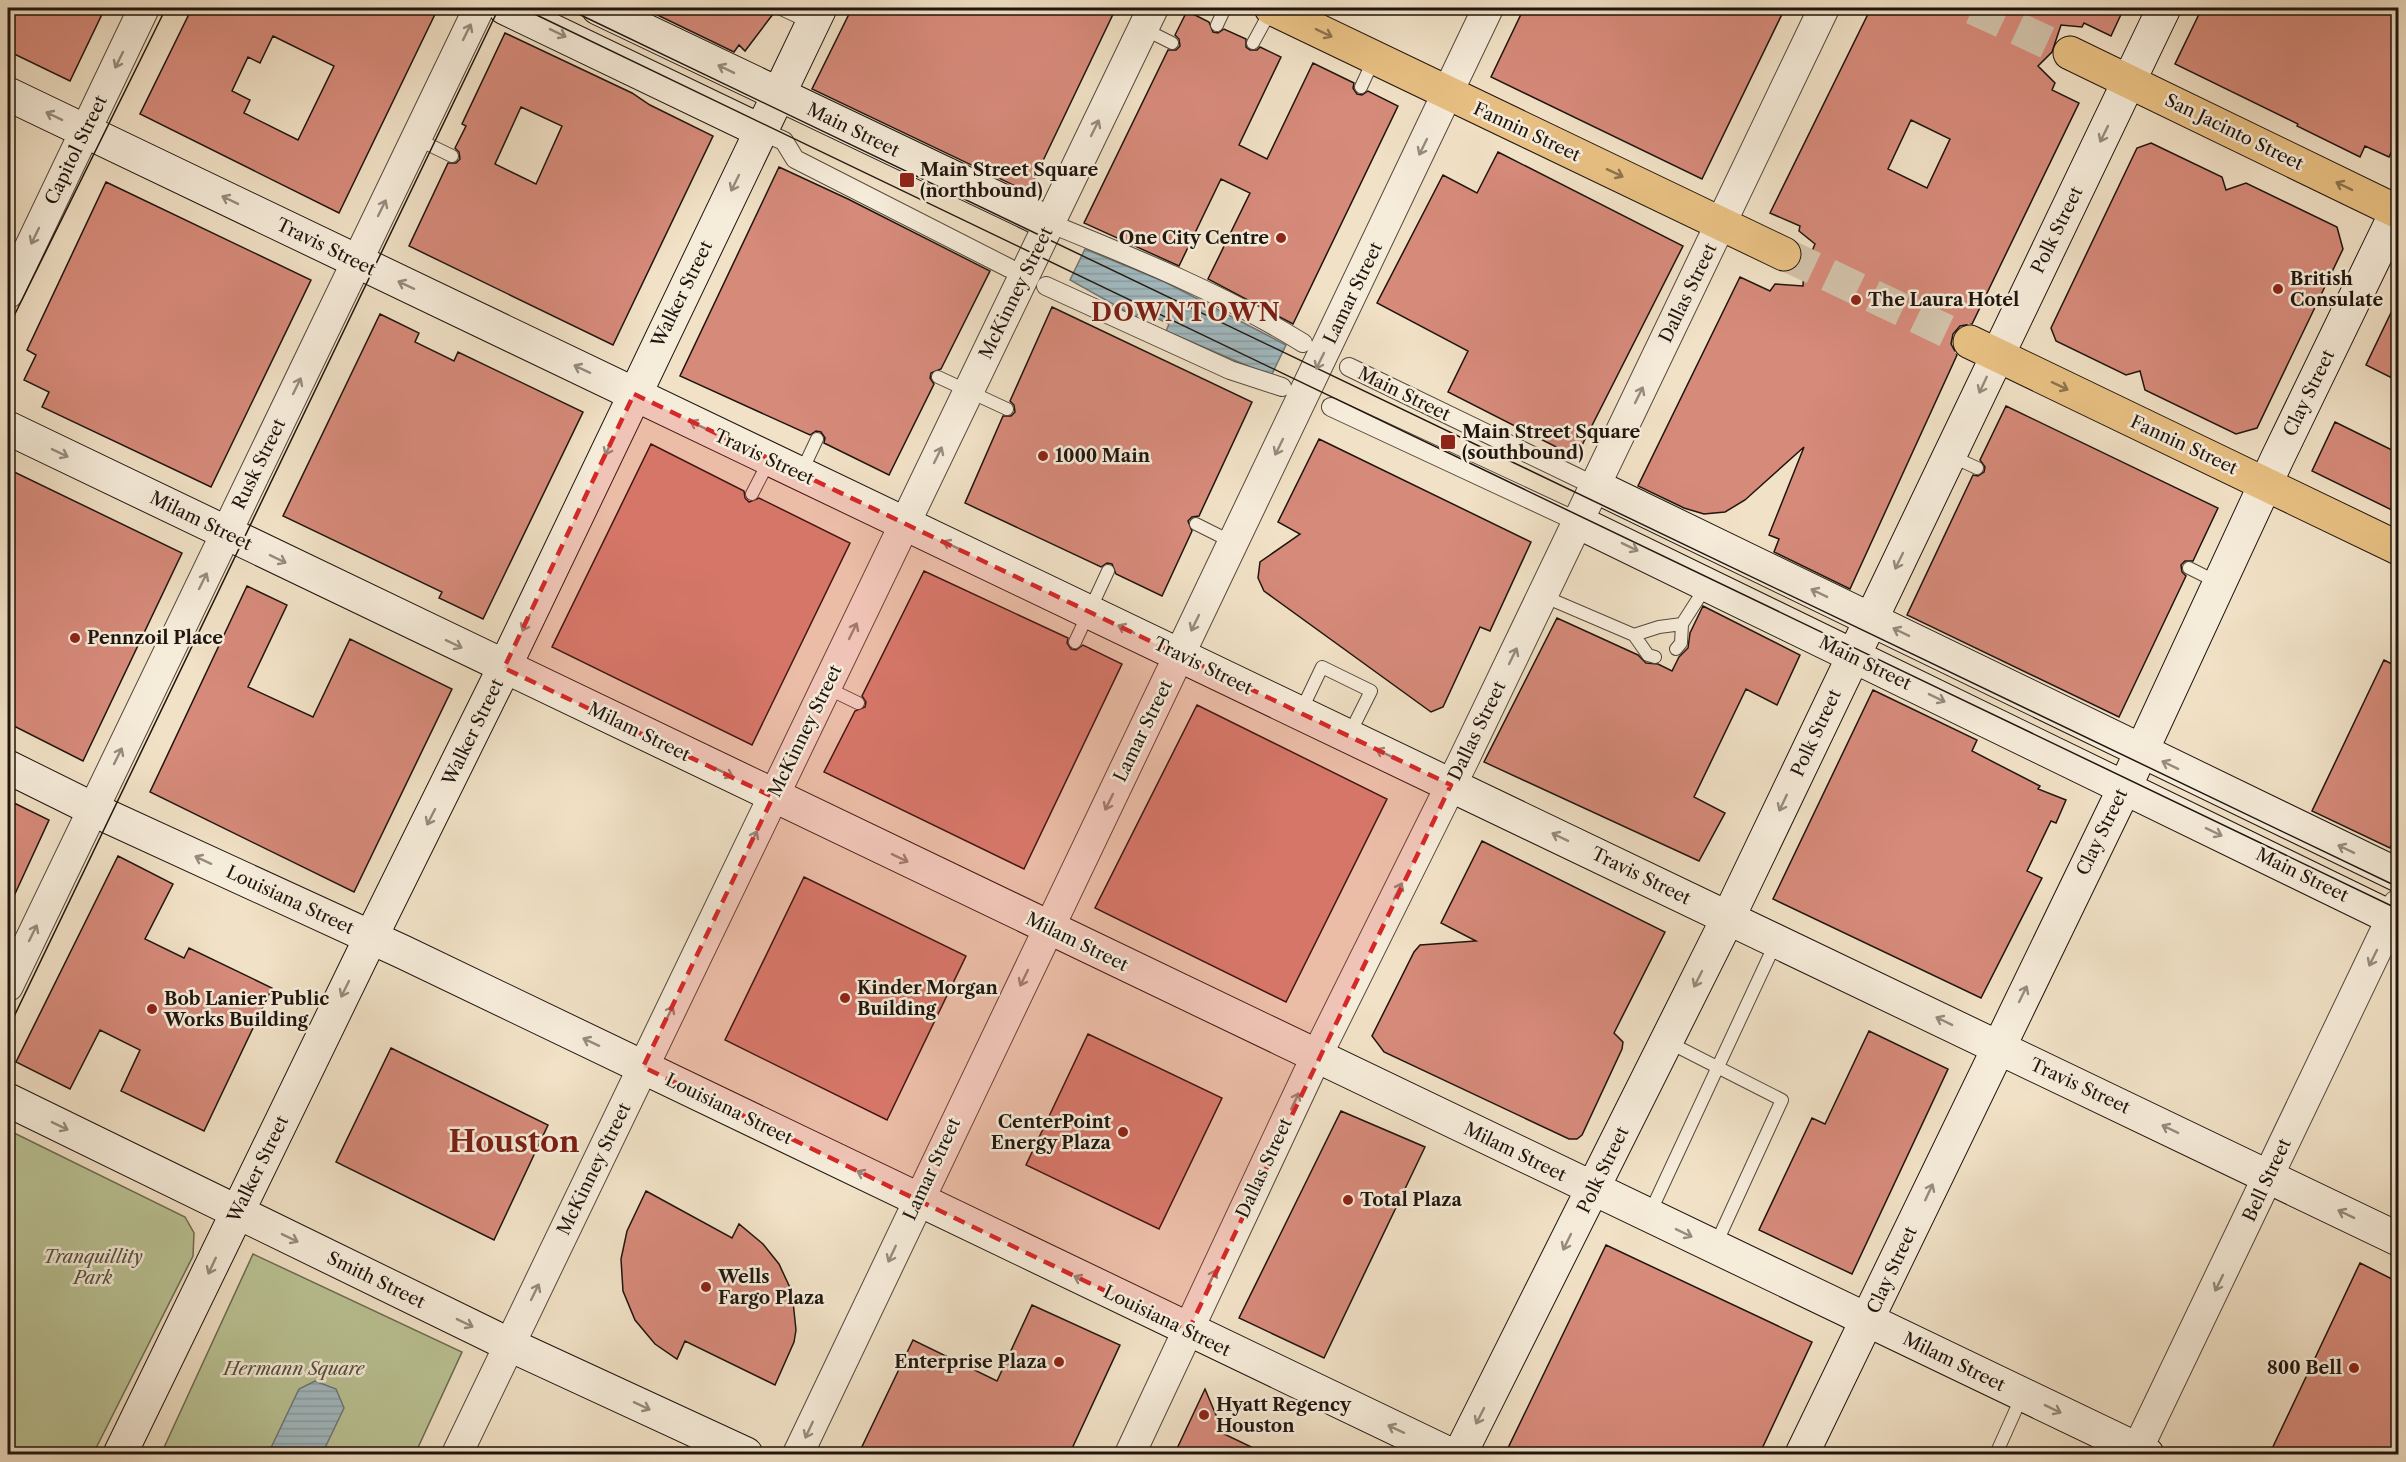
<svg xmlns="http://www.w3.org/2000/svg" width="2406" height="1462" viewBox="0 0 2406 1462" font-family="'Libre Caslon Text',serif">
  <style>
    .green { fill: #bac395; stroke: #6c6c52; stroke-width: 1.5 }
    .water { fill: url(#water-rules); stroke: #6d7879; stroke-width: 1.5 }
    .building { fill: #d68a7a; stroke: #1f150e; stroke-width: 1.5; fill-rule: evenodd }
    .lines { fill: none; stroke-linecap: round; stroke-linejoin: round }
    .primary-tunnel { stroke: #d2c2aa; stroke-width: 33; stroke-dasharray: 33 16; stroke-linecap: butt }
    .service-casing { stroke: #54483c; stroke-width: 14 }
    .pedestrian-casing { stroke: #54483c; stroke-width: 20 }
    .tertiary-casing { stroke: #54483c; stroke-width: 32 }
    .secondary-casing { stroke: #1f150e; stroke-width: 35 }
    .primary-casing { stroke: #1f150e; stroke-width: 35 }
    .service { stroke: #f6ecda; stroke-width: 12 }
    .pedestrian { stroke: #f6ecda; stroke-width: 18 }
    .tertiary { stroke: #f6ecda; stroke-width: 30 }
    .secondary { stroke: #f6ecda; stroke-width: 33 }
    .primary { stroke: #e8c083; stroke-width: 33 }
    .tram { stroke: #1f150e; stroke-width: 1.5 }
    .oneway { stroke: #958b7e }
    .oneway2 { stroke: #8e734e }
    .marked { fill: #d62828; fill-opacity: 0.2; stroke: #d62828; stroke-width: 4.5; stroke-dasharray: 12 8; stroke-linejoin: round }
    .poi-dot { fill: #8f2418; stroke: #f6ecda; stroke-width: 2 }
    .labels { text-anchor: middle; stroke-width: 5; stroke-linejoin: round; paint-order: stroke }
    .street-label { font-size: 18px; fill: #1f150e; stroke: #f6ecda }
    .poi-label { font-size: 18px; font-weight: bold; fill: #1f150e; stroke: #f6ecda; text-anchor: start }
    .park-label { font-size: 18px; font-style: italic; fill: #55523d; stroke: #f6ecda }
    .district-label { font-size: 24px; font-weight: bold; letter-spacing: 1.5px; fill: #7a1f14; stroke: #f6ecda }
    .town-label { font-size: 30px; font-weight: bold; fill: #7a1f14; stroke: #f6ecda }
  </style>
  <defs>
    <pattern id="water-rules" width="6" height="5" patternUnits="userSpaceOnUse" patternTransform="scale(1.5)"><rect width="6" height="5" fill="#a1bac1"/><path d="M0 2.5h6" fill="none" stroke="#8a9fa5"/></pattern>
  </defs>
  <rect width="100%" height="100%" fill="#f1e1c6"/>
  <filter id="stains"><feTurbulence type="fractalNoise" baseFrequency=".00333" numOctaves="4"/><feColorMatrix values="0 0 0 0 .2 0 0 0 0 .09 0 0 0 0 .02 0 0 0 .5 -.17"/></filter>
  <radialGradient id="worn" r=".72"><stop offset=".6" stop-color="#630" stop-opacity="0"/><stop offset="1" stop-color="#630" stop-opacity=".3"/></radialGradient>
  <path class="green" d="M8 1130 185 1217 194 1233 193 1256 93 1454H8Z
    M253 1254 462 1352 415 1454H161Z"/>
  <path class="water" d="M1085 249 1165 282 1286 345 1271 376 1166 331 1169 324 1140 310 1136 317 1070 280Z
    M315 1381 336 1389 344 1408 322 1454H268L299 1389Z"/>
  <path class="building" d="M8 8H105L70 81 8 51Z
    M192 8H438L339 213 140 114ZM273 36 334 66 298 140 244 113 250 100 232 91 248 57 260 63Z
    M643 8H771L773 14 745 51 739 45 734 52Z
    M852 8H1116L1028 192 812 89Z
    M1524 8H1785L1702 179 1491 77Z
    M1871 8H2124L2111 36 2084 23 2082 27 2061 25 2052 52 2038 66 2055 83 2052 90 2079 103 1972 324 1960 326 1953 334 1951 344 1957 355 1850 589 1774 552 1779 539 1769 535 1804 447 1745 500 1725 512 1704 514 1684 508 1638 486 1740 277 1770 291 1775 284 1803 286 1804 270 1815 244 1799 231 1800 226 1770 213ZM1911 120 1950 139 1927 188 1888 169Z
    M2202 8H2398V138L2389 157 2365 146 2360 157 2297 126 2298 124 2175 64Z
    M1187 11 1209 22 1213 32 1218 33 1224 29 1246 39V47L1250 50H1257L1260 47 1281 57 1239 145 1267 159 1313 63 1354 83 1353 88 1357 94 1362 95 1368 91 1398 106 1293 324 1208 279 1250 193 1221 179 1179 266 1084 223 1168 50H1176L1180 46 1179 39 1175 35Z
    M505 33 632 93 650 105 713 136 613 345 409 246 448 163H456L460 159 459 152 455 148 466 126 462 124ZM521 107 562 126 536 184 495 164Z
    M2151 143 2222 177 2226 190 2246 183 2337 227 2343 249 2257 428 2236 434 2145 390 2140 371 2126 375 2056 341 2051 328 2137 148Z
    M1498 152 1683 246 1576 457 1448 392 1468 351 1377 303 1443 175 1477 193Z
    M779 167 848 199 990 271 941 369 931 373 930 378 934 384 889 475 824 443 825 438 821 432 816 431 810 435 680 376Z
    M106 182 311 280 211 487 42 407 49 392 24 380 36 355 27 350Z
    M2398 298V381L2366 365Z
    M1052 307 1252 402 1199 516 1192 517 1188 521 1192 531 1162 596 1116 574 1112 564 1107 563 1101 567 965 503 1003 416H1011L1015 412 1014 405 1010 401Z
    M380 314 419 333 415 342 454 361 458 352 583 412 483 619 439 598 442 592 283 516Z
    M2006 406 2218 508 2193 561H2185L2181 565 2182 572 2186 576 2119 717 1907 615 1973 475 1978 476 1984 472 1985 467 1980 460Z
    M2335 422 2398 453V513L2312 471Z
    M1319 439 1531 542 1490 631 1480 627 1443 707 1431 712 1264 591 1258 578 1260 562 1300 534 1278 522Z
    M651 444 744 491 745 498 749 502 759 498 850 543 752 745 552 647Z
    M8 469 182 553 83 761 8 723Z
    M924 571 1068 638 1067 643 1071 649 1076 650 1083 645 1122 664 1024 869 824 772 855 711 865 707 866 702 862 696Z
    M247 586 287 605 248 687 313 717 350 639 452 689 354 892 150 792Z
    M1703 606 1800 655 1777 705 1746 689 1694 797 1725 813 1699 861 1484 762 1557 618 1638 655 1646 663 1658 664 1672 671 1679 657 1688 648 1690 633Z
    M2384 660 2398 667V830L2390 848 2312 811Z
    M1873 690 1977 740 1972 751 2040 786 2038 789 2066 800 2056 823 2051 821 2027 871 2042 878 1981 998 1773 899Z
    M1197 705 1387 799 1286 1002 1095 908Z
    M8 800 49 820 8 909Z
    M1482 841 1665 932 1614 1033 1623 1042 1622 1049 1582 1135 1577 1139H1569L1384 1052 1372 1036 1414 952 1420 945 1476 941 1441 923Z
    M118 856 173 884 145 939 184 958 189 948 272 988 204 1131 121 1091 140 1050 100 1030 70 1089 16 1062Z
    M804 877 966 956 887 1120 725 1040Z
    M1869 1031 1948 1069 1852 1274 1759 1230 1812 1118 1825 1124Z
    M1088 1034 1222 1098 1159 1229 1026 1165Z
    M391 1048 548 1125 494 1240 336 1162Z
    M1341 1111 1425 1147 1324 1358 1239 1318Z
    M646 1191 732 1238 739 1224 763 1244 779 1264 792 1292 796 1330 794 1342 775 1385 685 1341 677 1359 655 1344 635 1320 623 1291 621 1259 627 1231Z
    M1606 1245 1812 1342 1759 1455H1523L1508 1448Z
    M2360 1263 2398 1282V1455H2269Z
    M1032 1305 1120 1345 1069 1455H858L913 1340 997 1381Z
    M1205 1389 1224 1434 1268 1455H1174Z"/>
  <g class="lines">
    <path class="primary-tunnel" d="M1973 8 2070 53
      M1784 254 1970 342"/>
    <g class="service-casing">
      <path id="service" d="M779 8 811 23
        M1217 25 1225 8
        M1144 29 1172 43
        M1253 43 1271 10
        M1361 87 1374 59
        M417 139 452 156
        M938 377 1007 409
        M1951 456 1977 468
        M801 473 817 439
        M752 494 769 461
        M1196 524 1232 542
        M2189 568 2219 583
        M1543 596 1634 635 1659 627 1682 624
        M1634 635 1648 655 1655 657
        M1075 642 1108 571
        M1676 649 1681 643 1682 624 1707 585
        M827 688 858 703
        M1301 711 1322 667 1371 691 1349 735
        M1668 1042 1782 1100 1715 1246
        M1649 1215 1776 942
        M1996 1454 2022 1396"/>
    </g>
    <g class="pedestrian-casing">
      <path id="pedestrian" d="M761 131 784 141 795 159 1009 268
        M1049 223C1135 258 1224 294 1303 343
        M1046 286 1230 370 1282 387
        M1349 367 1595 486
        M1331 407 1578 522"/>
    </g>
    <g class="tertiary-casing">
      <path id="tertiary" d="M8 293 144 8
        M8 986 479 8
        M457 1454 1153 8
        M798 1454 1488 8
        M1130 1454 1316 1057 1463 761 1824 8
        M2135 1454 2398 905"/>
    </g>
    <g class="secondary-casing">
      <path id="secondary" d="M505 8 761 131
        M598 8 1049 223
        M8 94 2398 1239
        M8 428 2147 1454
        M1595 486 2398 875
        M1578 522 2398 921
        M8 767 109 817 403 952 1449 1454
        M8 1100 510 1345 746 1454
        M120 1454 371 937 504 668 820 8
        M1460 1454 1728 918 2164 8
        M1802 1454 2124 789 2277 459 2398 209"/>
    </g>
    <g class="primary-casing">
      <path id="primary" d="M1271 8 1784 254
        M2070 53 2398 212
        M1970 342 2398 548"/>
    </g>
    <use href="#service" class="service"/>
    <use href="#pedestrian" class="pedestrian"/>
    <use href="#tertiary" class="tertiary"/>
    <use href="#secondary" class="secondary"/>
    <use href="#primary" class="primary"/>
    <path class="tram" d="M522 8 2398 909
      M566 8 2398 887
      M8 328 166 8
      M8 1029 499 8"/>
  </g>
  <defs><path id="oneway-shaft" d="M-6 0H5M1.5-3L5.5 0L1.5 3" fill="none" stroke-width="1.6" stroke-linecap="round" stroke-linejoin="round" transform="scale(1.5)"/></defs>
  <g class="oneway">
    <use href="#oneway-shaft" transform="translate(467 32) rotate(-64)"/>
    <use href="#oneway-shaft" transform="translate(558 33) rotate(26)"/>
    <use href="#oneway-shaft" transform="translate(119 60) rotate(116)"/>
    <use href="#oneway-shaft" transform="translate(726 69) rotate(-154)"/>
    <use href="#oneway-shaft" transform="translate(54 116) rotate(-154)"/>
    <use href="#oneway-shaft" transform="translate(1095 128) rotate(-64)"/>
    <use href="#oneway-shaft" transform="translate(2104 134) rotate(116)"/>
    <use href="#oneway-shaft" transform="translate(1423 147) rotate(116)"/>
    <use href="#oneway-shaft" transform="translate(735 183) rotate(116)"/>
    <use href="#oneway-shaft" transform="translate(230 200) rotate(-154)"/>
    <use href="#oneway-shaft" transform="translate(382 208) rotate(-64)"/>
    <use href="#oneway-shaft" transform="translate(35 236) rotate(116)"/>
    <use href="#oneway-shaft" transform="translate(406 285) rotate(-155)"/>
    <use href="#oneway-shaft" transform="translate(1320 361) rotate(116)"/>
    <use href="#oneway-shaft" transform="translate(582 369) rotate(-155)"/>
    <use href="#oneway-shaft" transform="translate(1983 385) rotate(115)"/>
    <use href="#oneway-shaft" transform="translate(297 386) rotate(-64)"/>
    <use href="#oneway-shaft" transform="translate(1639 395) rotate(-64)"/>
    <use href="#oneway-shaft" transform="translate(698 425) rotate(-154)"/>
    <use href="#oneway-shaft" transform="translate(609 447) rotate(115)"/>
    <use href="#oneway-shaft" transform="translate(1279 447) rotate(116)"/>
    <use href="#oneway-shaft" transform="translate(60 453) rotate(26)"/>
    <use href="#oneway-shaft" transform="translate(938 455) rotate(-64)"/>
    <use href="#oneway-shaft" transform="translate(951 545) rotate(-154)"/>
    <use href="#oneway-shaft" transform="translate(1630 547) rotate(26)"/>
    <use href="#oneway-shaft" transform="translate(278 559) rotate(26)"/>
    <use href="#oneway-shaft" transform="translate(1899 561) rotate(116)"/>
    <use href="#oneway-shaft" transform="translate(203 581) rotate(-64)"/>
    <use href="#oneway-shaft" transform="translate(1819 593) rotate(-154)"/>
    <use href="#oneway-shaft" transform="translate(526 623) rotate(115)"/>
    <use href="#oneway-shaft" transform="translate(1195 623) rotate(116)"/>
    <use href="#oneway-shaft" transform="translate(1126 629) rotate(-154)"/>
    <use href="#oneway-shaft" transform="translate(853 631) rotate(-64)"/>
    <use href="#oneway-shaft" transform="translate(1901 632) rotate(-154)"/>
    <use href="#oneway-shaft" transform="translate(454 644) rotate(26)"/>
    <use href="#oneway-shaft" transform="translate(1513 656) rotate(-64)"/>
    <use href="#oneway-shaft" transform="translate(1937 698) rotate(26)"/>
    <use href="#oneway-shaft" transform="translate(1384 753) rotate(-154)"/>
    <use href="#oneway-shaft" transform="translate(118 756) rotate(-64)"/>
    <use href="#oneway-shaft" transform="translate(2170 765) rotate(-154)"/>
    <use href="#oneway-shaft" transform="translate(725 773) rotate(26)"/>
    <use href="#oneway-shaft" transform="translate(1109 802) rotate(116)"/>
    <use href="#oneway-shaft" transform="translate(1783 803) rotate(115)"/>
    <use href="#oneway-shaft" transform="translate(431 817) rotate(117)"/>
    <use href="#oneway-shaft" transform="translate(2214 832) rotate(26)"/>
    <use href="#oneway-shaft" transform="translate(1560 837) rotate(-154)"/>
    <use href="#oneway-shaft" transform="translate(753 839) rotate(-64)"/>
    <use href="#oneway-shaft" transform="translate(2346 849) rotate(-154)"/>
    <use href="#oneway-shaft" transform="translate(900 858) rotate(26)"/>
    <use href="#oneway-shaft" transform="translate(203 860) rotate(-155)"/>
    <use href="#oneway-shaft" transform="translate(1398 891) rotate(-63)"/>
    <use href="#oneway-shaft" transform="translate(33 933) rotate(-64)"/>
    <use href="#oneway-shaft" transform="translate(2373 958) rotate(116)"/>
    <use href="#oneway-shaft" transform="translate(1024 978) rotate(116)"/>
    <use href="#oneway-shaft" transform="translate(1698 979) rotate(117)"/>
    <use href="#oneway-shaft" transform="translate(345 989) rotate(116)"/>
    <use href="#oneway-shaft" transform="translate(2023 994) rotate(-64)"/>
    <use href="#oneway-shaft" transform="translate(669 1014) rotate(-64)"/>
    <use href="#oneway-shaft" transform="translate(1944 1021) rotate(-154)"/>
    <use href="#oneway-shaft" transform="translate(591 1042) rotate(-155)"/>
    <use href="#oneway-shaft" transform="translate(1295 1101) rotate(-65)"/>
    <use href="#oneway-shaft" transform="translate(60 1126) rotate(26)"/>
    <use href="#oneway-shaft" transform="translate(2170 1129) rotate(-154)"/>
    <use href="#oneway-shaft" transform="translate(865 1175) rotate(-154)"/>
    <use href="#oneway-shaft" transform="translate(1929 1192) rotate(-65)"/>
    <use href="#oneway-shaft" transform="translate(2346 1214) rotate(-154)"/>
    <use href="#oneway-shaft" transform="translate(1684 1233) rotate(26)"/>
    <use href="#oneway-shaft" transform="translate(290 1238) rotate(26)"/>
    <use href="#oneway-shaft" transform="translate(1567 1242) rotate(116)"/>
    <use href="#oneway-shaft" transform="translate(892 1254) rotate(115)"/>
    <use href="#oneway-shaft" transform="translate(212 1266) rotate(115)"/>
    <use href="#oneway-shaft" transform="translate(1212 1278) rotate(-65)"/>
    <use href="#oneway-shaft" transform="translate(1082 1280) rotate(-154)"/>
    <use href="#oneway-shaft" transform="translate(2219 1283) rotate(116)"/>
    <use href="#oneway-shaft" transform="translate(535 1292) rotate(-64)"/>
    <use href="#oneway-shaft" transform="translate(465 1323) rotate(26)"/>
    <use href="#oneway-shaft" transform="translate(642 1406) rotate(25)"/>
    <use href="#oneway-shaft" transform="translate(2053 1409) rotate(26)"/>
    <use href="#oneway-shaft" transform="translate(1480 1416) rotate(117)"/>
    <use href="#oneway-shaft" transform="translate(1396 1429) rotate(-155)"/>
    <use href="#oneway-shaft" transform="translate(809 1430) rotate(115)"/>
  </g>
  <g class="oneway2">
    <use href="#oneway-shaft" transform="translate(1324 33) rotate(26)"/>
    <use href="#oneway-shaft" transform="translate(1615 173) rotate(25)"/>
    <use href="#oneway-shaft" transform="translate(2344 186) rotate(-154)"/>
    <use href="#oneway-shaft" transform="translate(2060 386) rotate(25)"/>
  </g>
  <path class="marked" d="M634 394 1451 785 1188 1331 643 1067 773 797 504 668Z"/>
  <g class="poi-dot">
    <rect x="899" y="172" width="16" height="16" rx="3"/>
    <circle cx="1281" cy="238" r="6"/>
    <circle cx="2278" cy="289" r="6"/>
    <circle cx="1856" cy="300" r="6"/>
    <rect x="1440" y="434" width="16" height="16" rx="3"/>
    <circle cx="1043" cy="456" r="6"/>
    <circle cx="75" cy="638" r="6"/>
    <circle cx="845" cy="998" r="6"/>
    <circle cx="152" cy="1009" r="6"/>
    <circle cx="1123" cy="1132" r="6"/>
    <circle cx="1348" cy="1200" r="6"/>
    <circle cx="706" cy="1287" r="6"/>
    <circle cx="1059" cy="1362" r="6"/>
    <circle cx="2354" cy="1368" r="6"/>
    <circle cx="1204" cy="1415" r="6"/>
  </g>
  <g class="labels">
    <g class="street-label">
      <text transform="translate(853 130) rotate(26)" y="6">Main Street</text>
      <text transform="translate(1527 132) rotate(25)" y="6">Fannin Street</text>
      <text transform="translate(2234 132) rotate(26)" y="6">San Jacinto Street</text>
      <text transform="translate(76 150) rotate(-64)" y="6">Capitol Street</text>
      <text transform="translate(2057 230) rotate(-64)" y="6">Polk Street</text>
      <text transform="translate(326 247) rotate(26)" y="6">Travis Street</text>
      <text transform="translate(1016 293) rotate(-64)" y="6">McKinney Street</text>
      <text transform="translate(1353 293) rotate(-64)" y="6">Lamar Street</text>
      <text transform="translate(1688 293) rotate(-64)" y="6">Dallas Street</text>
      <text transform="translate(682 294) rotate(-64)" y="6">Walker Street</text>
      <text transform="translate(2309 393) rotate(-64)" y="6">Clay Street</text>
      <text transform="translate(1404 394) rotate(26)" y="6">Main Street</text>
      <text transform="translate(2184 445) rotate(25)" y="6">Fannin Street</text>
      <text transform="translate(764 457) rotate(25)" y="6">Travis Street</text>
      <text transform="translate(259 464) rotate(-64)" y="6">Rusk Street</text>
      <text transform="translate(201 521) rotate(26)" y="6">Milam Street</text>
      <text transform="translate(1865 663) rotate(26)" y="6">Main Street</text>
      <text transform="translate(1203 666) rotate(26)" y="6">Travis Street</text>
      <text transform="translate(805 731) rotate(-64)" y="6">McKinney Street</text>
      <text transform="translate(1143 731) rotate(-64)" y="6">Lamar Street</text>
      <text transform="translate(1477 731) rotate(-64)" y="6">Dallas Street</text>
      <text transform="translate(473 732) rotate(-64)" y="6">Walker Street</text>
      <text transform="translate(639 732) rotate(26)" y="6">Milam Street</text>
      <text transform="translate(1816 733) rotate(-65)" y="6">Polk Street</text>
      <text transform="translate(2102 832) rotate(-64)" y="6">Clay Street</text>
      <text transform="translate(2302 875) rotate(26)" y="6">Main Street</text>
      <text transform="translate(1641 876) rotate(26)" y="6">Travis Street</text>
      <text transform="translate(290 900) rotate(25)" y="6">Louisiana Street</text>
      <text transform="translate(1077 942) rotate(26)" y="6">Milam Street</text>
      <text transform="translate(2080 1086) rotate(25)" y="6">Travis Street</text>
      <text transform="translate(729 1109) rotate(26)" y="6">Louisiana Street</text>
      <text transform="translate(1515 1152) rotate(26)" y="6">Milam Street</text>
      <text transform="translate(1264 1168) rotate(-65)" y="6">Dallas Street</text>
      <text transform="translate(258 1169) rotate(-64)" y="6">Walker Street</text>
      <text transform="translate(594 1169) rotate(-64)" y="6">McKinney Street</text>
      <text transform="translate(932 1169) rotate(-65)" y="6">Lamar Street</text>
      <text transform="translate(1603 1170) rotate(-64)" y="6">Polk Street</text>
      <text transform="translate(2267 1180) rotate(-65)" y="6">Bell Street</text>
      <text transform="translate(1892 1270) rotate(-65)" y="6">Clay Street</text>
      <text transform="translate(376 1280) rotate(26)" y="6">Smith Street</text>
      <text transform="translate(1167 1321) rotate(26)" y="6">Louisiana Street</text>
      <text transform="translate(1954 1362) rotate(26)" y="6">Milam Street</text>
    </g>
    <g class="poi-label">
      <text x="920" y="176">Main Street Square<tspan x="920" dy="21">(northbound)</tspan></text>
      <text x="1269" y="244" text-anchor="end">One City Centre</text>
      <text x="2290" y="285">British<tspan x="2290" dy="21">Consulate</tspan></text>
      <text x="1868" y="306">The Laura Hotel</text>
      <text x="1462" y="438">Main Street Square<tspan x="1462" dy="21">(southbound)</tspan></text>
      <text x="1055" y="462">1000 Main</text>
      <text x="87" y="644">Pennzoil Place</text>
      <text x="857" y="994">Kinder Morgan<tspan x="857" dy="21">Building</tspan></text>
      <text x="164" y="1005">Bob Lanier Public<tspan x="164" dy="21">Works Building</tspan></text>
      <text x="1111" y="1128" text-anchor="end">CenterPoint<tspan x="1111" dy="21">Energy Plaza</tspan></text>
      <text x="1360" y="1206">Total Plaza</text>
      <text x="718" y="1283">Wells<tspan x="718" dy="21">Fargo Plaza</tspan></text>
      <text x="1047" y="1368" text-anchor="end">Enterprise Plaza</text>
      <text x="2342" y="1374" text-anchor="end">800 Bell</text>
      <text x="1216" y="1411">Hyatt Regency<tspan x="1216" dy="21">Houston</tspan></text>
    </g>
    <g class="park-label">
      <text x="93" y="1263">Tranquillity<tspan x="93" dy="21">Park</tspan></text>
      <text x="294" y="1375">Hermann Square</text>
    </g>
    <g class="district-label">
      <text x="1186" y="321">DOWNTOWN</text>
    </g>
    <g class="town-label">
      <text x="514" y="1152">Houston</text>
    </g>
  </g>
  <rect width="2406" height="1462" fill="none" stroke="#f1e1c6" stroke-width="30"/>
  <rect x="9" y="9" width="2388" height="1444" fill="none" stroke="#1f150e" stroke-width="3"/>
  <rect x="15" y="15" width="2376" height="1432" fill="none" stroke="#1f150e" stroke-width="1.5"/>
  <rect width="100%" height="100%" filter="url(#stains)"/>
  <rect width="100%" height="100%" fill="url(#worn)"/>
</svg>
